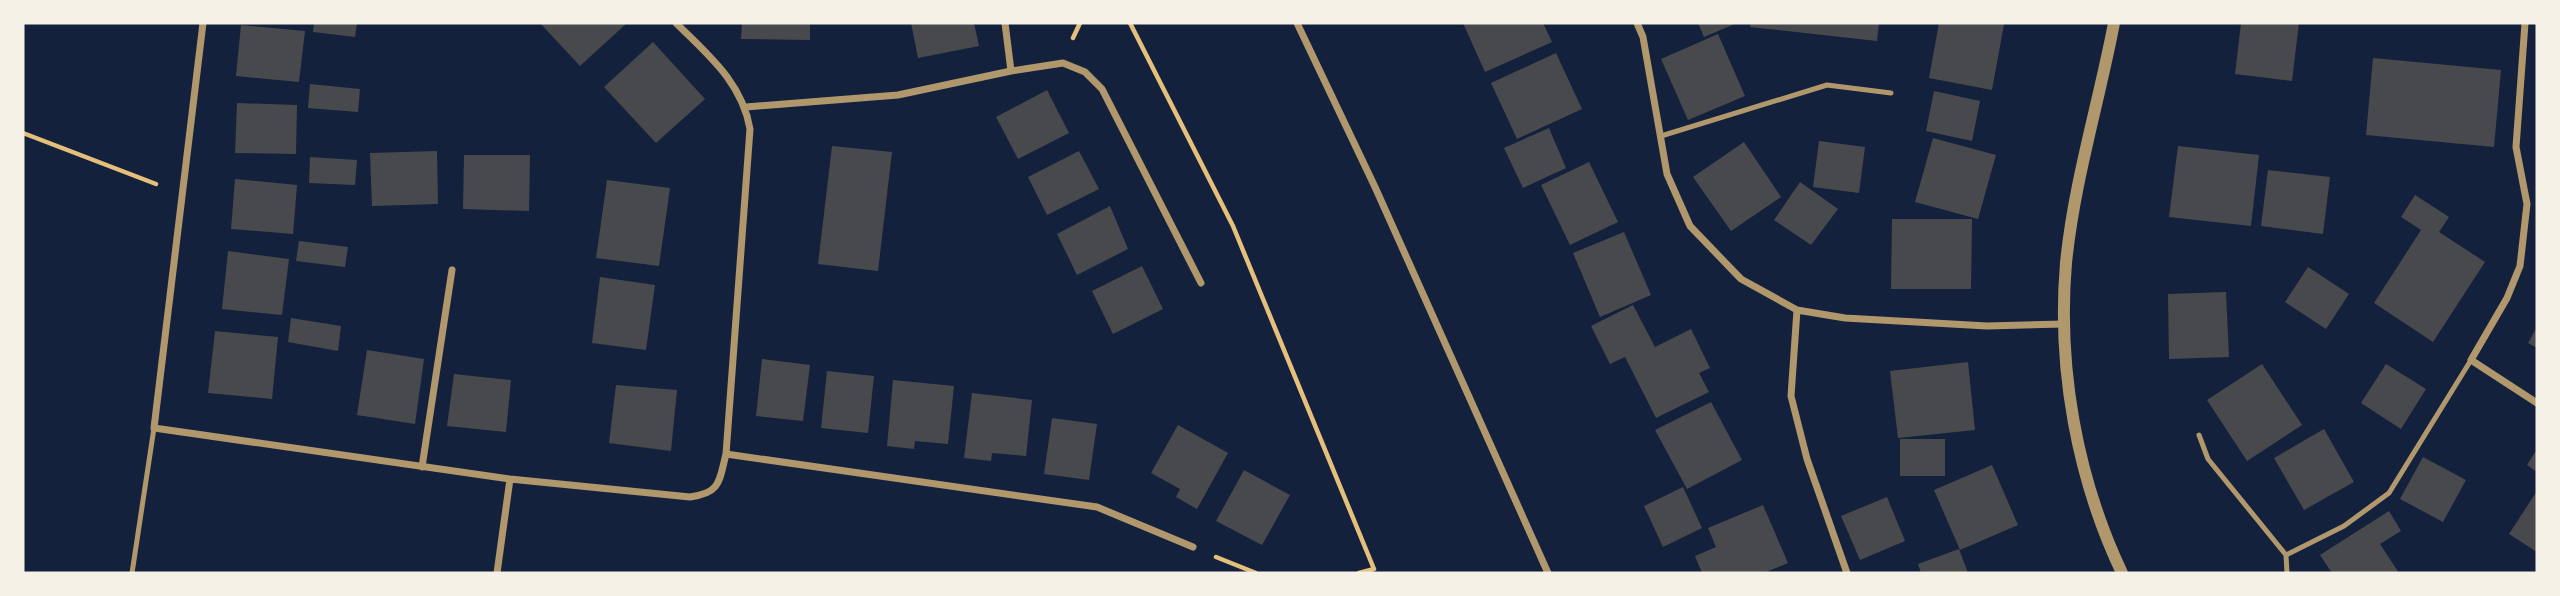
<svg xmlns="http://www.w3.org/2000/svg" width="2560" height="596" viewBox="0 0 2560 596" font-family="'Open Sans',sans-serif">
  <style>
    .building { fill: #48494c }
    .lines { fill: none; stroke-linecap: round; stroke-linejoin: round }
    .path { stroke: #e5c07b; stroke-width: 4.5 }
    .service { stroke: #b1986c; stroke-width: 5 }
    .minor { stroke: #b1986c; stroke-width: 7 }
    .tertiary { stroke: #b1986c; stroke-width: 12 }
  </style>
  <rect width="100%" height="100%" fill="#14213d"/>
  <path class="building" d="M314 23H357L355 37 313 32Z
    M540 23H627L580 66Z
    M742 23H810V40L741 39Z
    M911 23H974L979 46 918 58Z
    M1463 23H1543L1552 42 1485 72Z
    M1698 23H1737L1704 37Z
    M1751 23H1879L1877 41 1750 27Z
    M1939 23 2004 24 1992 90 1929 78Z
    M2241 23H2299L2292 81 2235 74Z
    M241 25 305 31 299 82 236 76Z
    M1718 34 1745 96 1688 120 1661 59Z
    M653 42 705 99 656 143 604 87Z
    M1556 53 1582 109 1517 139 1491 83Z
    M2373 58 2501 70 2494 147 2366 135Z
    M310 84 360 89 358 112 308 108Z
    M1047 90 1069 133 1018 159 996 117Z
    M1934 91 1980 101 1972 141 1926 131Z
    M237 103 297 105 296 154 235 153Z
    M1549 128 1566 168 1523 188 1504 148Z
    M1933 138 1996 155 1978 219 1915 202Z
    M1819 141 1865 147 1859 193 1813 187Z
    M1744 142 1781 197 1731 231 1693 177Z
    M832 146 892 152 878 271 818 264Z
    M2178 146 2259 155 2251 226 2169 217Z
    M437 151 438 204 372 206 370 153Z
    M1079 151 1099 189 1047 215 1028 177Z
    M464 155H530L529 211 463 209Z
    M310 157 357 160 355 185 309 183Z
    M1589 162 1618 222 1570 245 1541 185Z
    M2268 170 2330 177 2323 234 2261 226Z
    M235 179 297 185 293 234 231 229Z
    M607 180 670 188 659 266 596 258Z
    M1800 182 1838 209 1811 245 1774 220Z
    M2415 195 2449 217 2439 232 2485 262 2433 342 2374 303 2421 230 2401 217Z
    M1110 206 1128 249 1077 275 1057 234Z
    M1892 219H1972L1971 289H1891Z
    M1624 232 1651 295 1600 317 1573 253Z
    M299 241 348 247 345 267 296 261Z
    M228 251 289 259 282 315 222 309Z
    M1142 266 1163 309 1113 334 1092 291Z
    M2308 267 2349 294 2326 329 2285 302Z
    M600 277 655 285 646 350 592 343Z
    M2226 292 2229 357 2169 359 2168 294Z
    M1633 305 1655 347 1691 329 1710 368 1699 373 1709 392 1656 418 1625 357 1610 364 1591 326Z
    M291 318 341 326 338 351 288 342Z
    M2537 327V348L2528 343Z
    M215 331 278 337 272 399 208 393Z
    M367 350 424 359 415 424 357 415Z
    M762 359 810 365 803 421 756 416Z
    M1968 362 1975 430 1898 438 1890 371Z
    M2262 364 2302 425 2247 461 2207 400Z
    M2386 364 2426 389 2401 429 2361 403Z
    M827 371 874 376 868 433 821 428Z
    M454 374 511 380 506 432 447 426Z
    M893 380 954 386 948 444 915 441 914 449 887 446Z
    M616 385 677 390 671 451 609 443Z
    M972 393 1032 400 1026 456 992 453 991 461 964 458Z
    M1711 402 1742 460 1687 489 1655 430Z
    M1052 418 1097 424 1089 480 1044 474Z
    M1178 425 1228 453 1197 509 1176 497 1180 489 1151 473Z
    M2324 429 2354 482 2304 510 2274 458Z
    M1900 439H1945V476H1900Z
    M2537 449V472L2527 465Z
    M2423 457 2466 480 2443 522 2400 499Z
    M1992 465 2018 525 1960 550 1934 490Z
    M1244 470 1290 495 1262 545 1216 521Z
    M1683 487 1702 528 1663 547 1644 506Z
    M2537 491V552L2509 534Z
    M1887 497 1905 541 1860 560 1841 516Z
    M1763 505 1788 563 1764 573H1702L1695 556 1716 547 1708 528Z
    M2389 511 2401 531 2380 544 2399 573H2332L2320 555Z
    M1959 549 1968 573H1921L1918 564Z"/>
  <g class="lines">
    <path class="path" d="M1130 23 1233 226 1374 569 1359 573
      M1073 38 1080 23
      M23 133 156 184
      M1216 557 1256 573"/>
    <path class="service" d="M1661 136 1827 85 1891 93
      M2199 435 2208 459 2286 555 2287 573
      M2286 555 2344 526 2389 493 2471 360
      M132 573 154 428"/>
    <path class="minor" d="M203 23 154 428 510 479 690 497C721 493 719 481 726 454L750 129C742 82 708 55 676 23
      M1005 23 1011 71
      M1297 23 1375 187 1548 573
      M1637 23 1643 37 1667 174 1690 226 1741 279 1797 310 1845 318 1987 326 2064 324
      M2525 23 2516 147 2527 204 2520 266 2507 298 2471 360 2537 403
      M746 107 898 95 1011 71 1063 63 1085 72 1102 89 1201 283
      M1797 310 1791 396 1807 459 1847 573
      M726 454 1097 507 1193 547
      M422 467 452 270
      M497 573 510 479"/>
    <path class="tertiary" d="M2114 23C2099 102 2074 182 2066 263 2057 368 2077 478 2122 573"/>
  </g>
  <rect width="2560" height="596" fill="none" stroke="#f6f1e7" stroke-width="49"/>
</svg>
